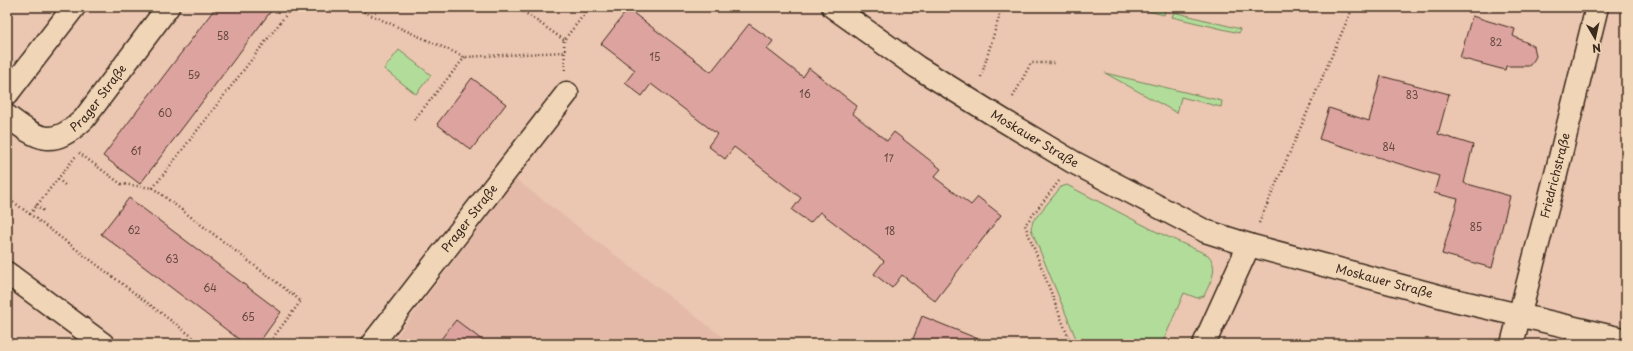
<svg xmlns="http://www.w3.org/2000/svg" width="1633" height="351" viewBox="0 0 1633 351" font-family="'Playpen Sans',sans-serif">
  <style>
    .built { fill: #e4b9a8 }
    .green { fill: #b2dc99; stroke: #76835c }
    .building { fill: #dda39f; stroke: #3b2a1e }
    .lines { fill: none; stroke-linecap: round; stroke-linejoin: round }
    .minor-casing { stroke: #3b2a1e; stroke-width: 25 }
    .path { stroke: #3b2a1e; stroke-width: 2.5; stroke-dasharray: 1 3; stroke-linecap: butt }
    .minor { stroke: #f1d5b7; stroke-width: 22 }
    .labels { text-anchor: middle; stroke-width: 4; stroke-linejoin: round; paint-order: stroke }
    .number-label { font-size: 10px; fill: #64483e }
    .street-label { font-size: 12px; fill: #3b2a1e; stroke: #f1d5b7 }
  </style>
  <rect width="100%" height="100%" fill="#ebc6b0"/>
  <filter id="ink" filterUnits="userSpaceOnUse"><feTurbulence type="fractalNoise" baseFrequency=".025" numOctaves="2"/><feDisplacementMap in="SourceGraphic" scale="8" xChannelSelector="R" yChannelSelector="G"/><feConvolveMatrix kernelMatrix="1 2 1 2 8 2 1 2 1" color-interpolation-filters="sRGB"/></filter>
  <g filter="url(#ink)">
    <path class="built" d="M515 179 732 344H391Z"/>
    <path class="green" d="M1133 7H1154L1165 10 1164 15Z
      M1174 12 1240 29 1239 33 1172 17Z
      M399 50 431 75 416 94 384 69Z
      M1105 73 1222 101 1221 107 1181 97 1177 113Z
      M1067 185 1155 231 1208 255C1220 268 1210 282 1204 296L1197 298 1184 293 1162 344H1083L1077 341 1031 229 1033 221 1061 187Z"/>
    <path class="building" d="M216 7H274L140 184 103 156Z
      M628 9 711 72 749 24 773 41 767 49 803 77 809 68 857 106 852 113 887 141 894 132 941 169 934 177 971 205 978 197 1001 215 935 301 902 275 892 288 874 274 884 261 820 212 810 223 792 210 801 198 734 147 725 159 708 146 717 134 651 84 642 96 625 83 635 70 601 44Z
      M1472 16 1515 29 1513 36 1534 46 1536 56 1534 60 1529 66H1506L1505 70 1460 58Z
      M1381 76 1449 94 1438 134 1473 145 1464 183 1510 196 1492 268 1442 254 1458 199 1434 193 1439 176 1319 139 1329 108 1369 121Z
      M472 78 506 104 471 150 437 124Z
      M129 198 281 312 258 344H245L101 234Z
      M922 316 988 343V344H911Z
      M456 320 487 344H437Z"/>
    <g class="lines">
      <g class="minor-casing">
        <g id="minor">
          <path id="s1" d="M833 7 917 67 1001 119 1073 162 1205 231 1249 245 1454 300 1626 340"/>
          <path d="M7 94 74 7"/>
          <path id="s2" d="M7 116C39 140 52 149 84 119L168 7"/>
          <path d="M7 273 103 344"/>
          <path id="s3" d="M372 344 567 93"/>
          <path d="M1204 344 1249 245"/>
          <path id="s4" d="M1512 344 1556 174 1597 7"/>
        </g>
      </g>
      <path class="path" d="M353 7 465 57 564 52
        M517 7 564 40
        M565 70 564 40 590 7
        M981 77 1002 7
        M1013 97 1031 63H1054
        M414 120 465 57
        M79 153 121 184 153 188 301 301 268 344
        M58 179 66 186
        M1059 181 1025 225 1071 344
        M153 188 292 7
        M7 197 202 344
        M36 205 45 212
        M30 214 76 156
        M1259 223 1353 7"/>
      <use href="#minor" class="minor"/>
    </g>
  </g>
  <g class="labels">
    <g class="number-label">
      <text x="223" y="40">58</text>
      <text x="1496" y="46">82</text>
      <text x="655" y="61">15</text>
      <text x="194" y="79">59</text>
      <text x="805" y="98">16</text>
      <text x="1412" y="99">83</text>
      <text x="165" y="117">60</text>
      <text x="1389" y="151">84</text>
      <text x="136" y="155">61</text>
      <text x="889" y="162">17</text>
      <text x="1476" y="231">85</text>
      <text x="134" y="234">62</text>
      <text x="890" y="235">18</text>
      <text x="172" y="263">63</text>
      <text x="210" y="292">64</text>
      <text x="248" y="321">65</text>
    </g>
    <g class="street-label">
      <text dy="4" stroke="none"><textPath href="#s2" startOffset="114">Prager Straße</textPath></text>
      <text dy="4" stroke="none"><textPath href="#s1" startOffset="241">Moskauer Straße</textPath></text>
      <text dy="4" stroke="none"><textPath href="#s4" startOffset="174">Friedrichstraße</textPath></text>
      <text dy="4" stroke="none"><textPath href="#s3" startOffset="159">Prager Straße</textPath></text>
      <text dy="4" stroke="none"><textPath href="#s1" startOffset="621">Moskauer Straße</textPath></text>
    </g>
  </g>
  <rect width="1633" height="351" fill="none" stroke="#f1d5b7" stroke-width="24"/>
  <rect x="12" y="12" width="1609" height="327" fill="none" stroke="#3b2a1e" stroke-width="1.5" filter="url(#ink)"/>
  <g transform="translate(1595 38) rotate(171)" stroke="#f1d5b7" stroke-width="3" paint-order="stroke">
  <path d="M0-3L7 15L0 10L-7 15Z" fill="#3b2a1e"/>
  <text y="-6" font-size="11" font-weight="bold" text-anchor="middle" fill="#3b2a1e">N</text>
  </g>
</svg>
